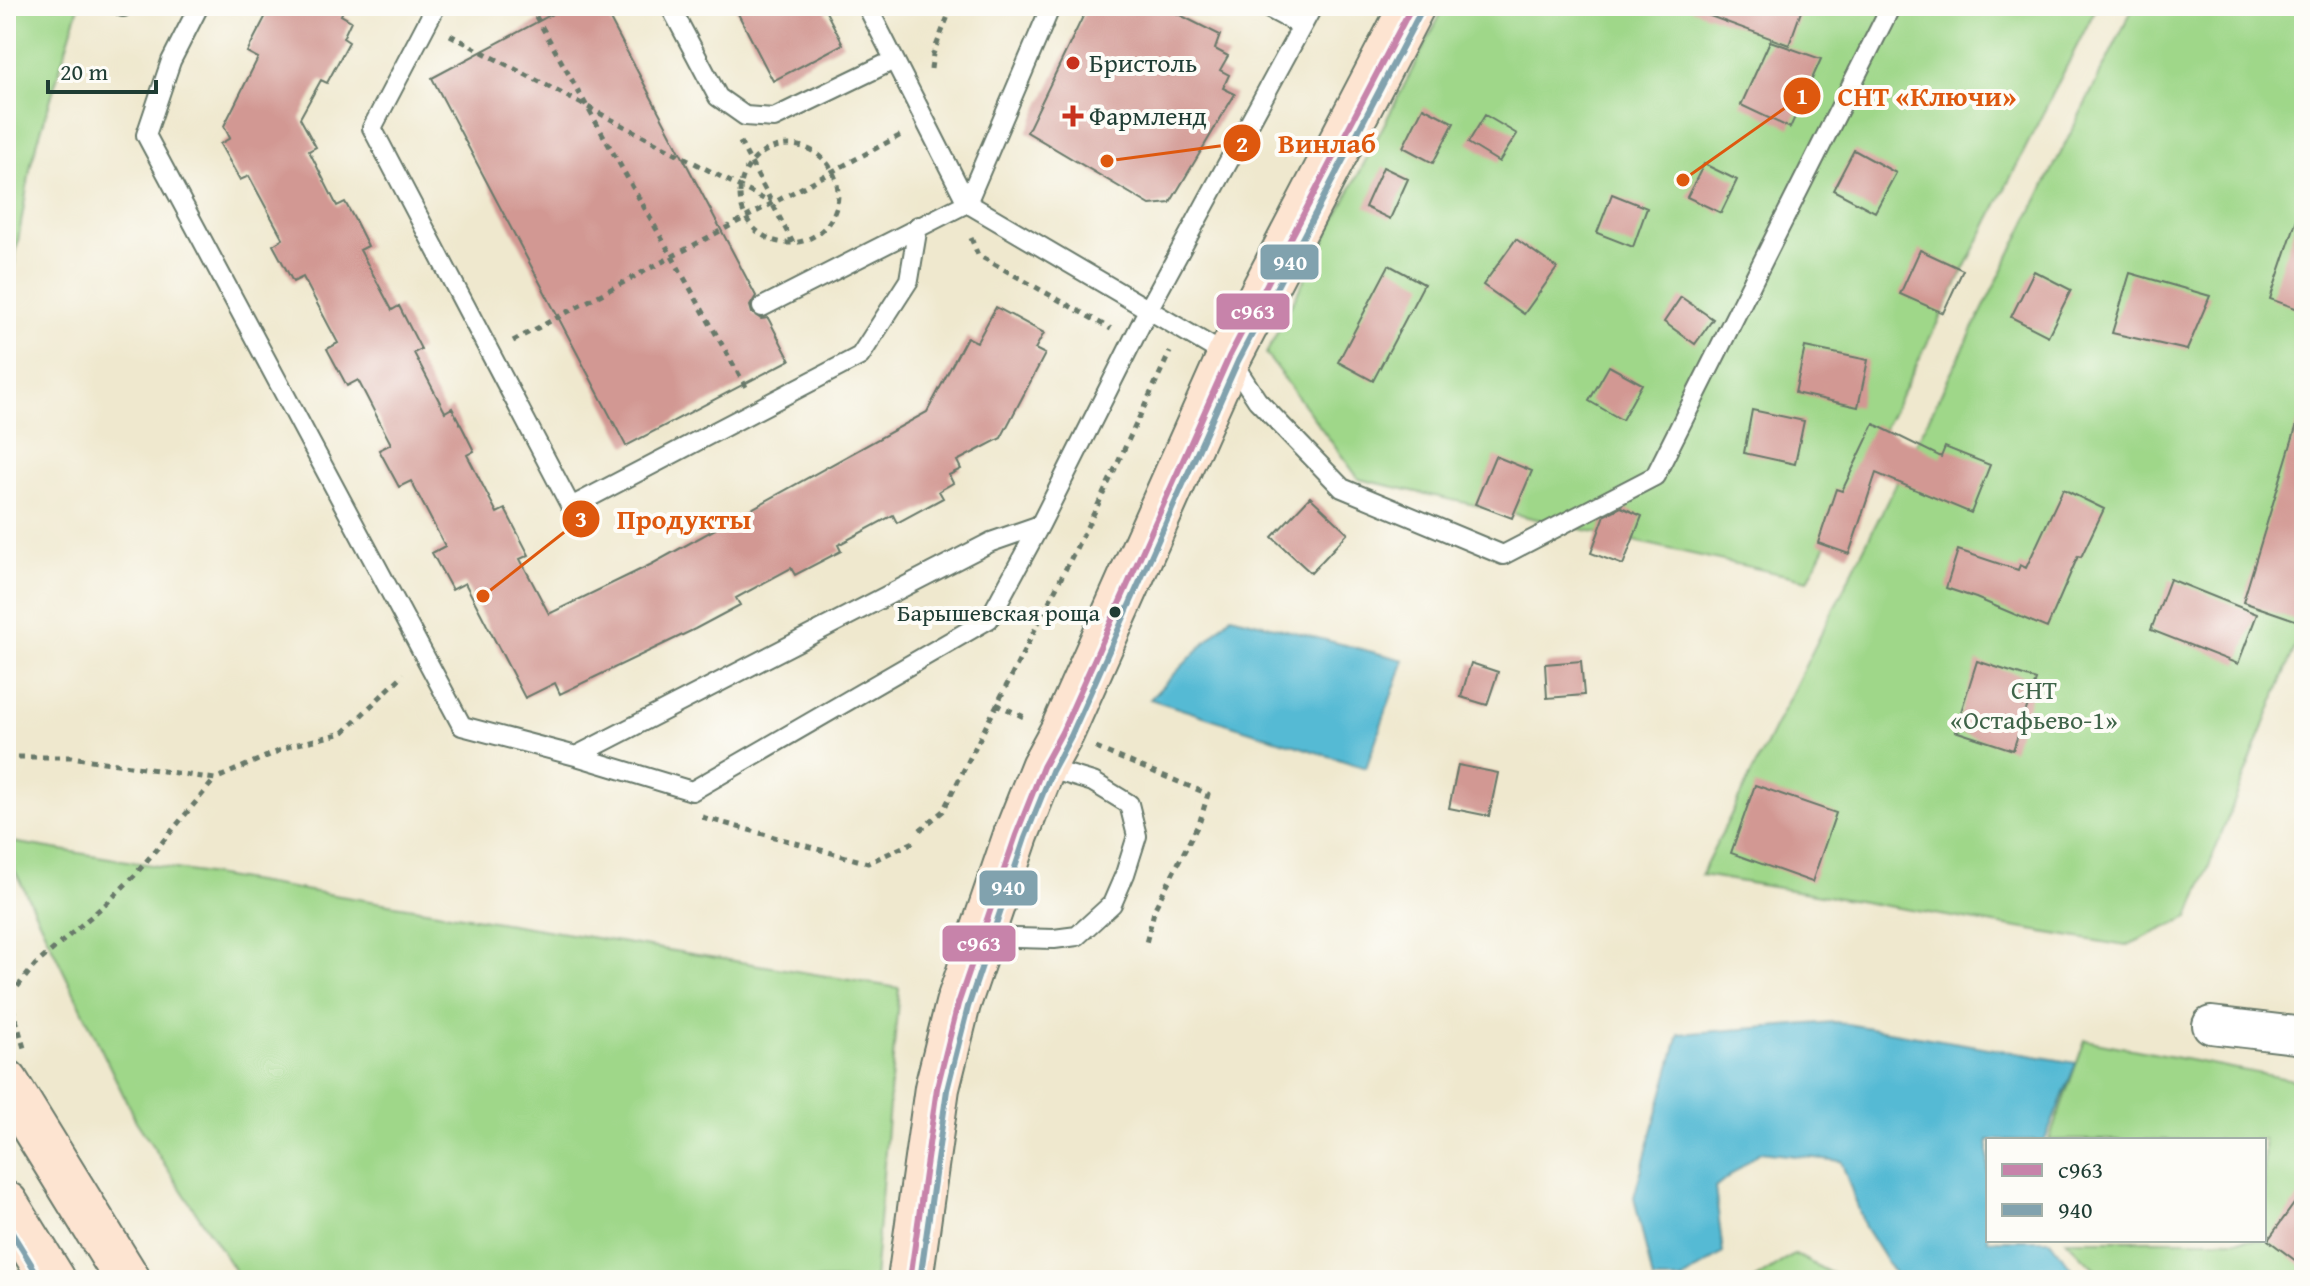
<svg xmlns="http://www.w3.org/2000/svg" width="2310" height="1286" viewBox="0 0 2310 1286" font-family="'Gentium Book Plus',serif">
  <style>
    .green { fill: #9fd789; stroke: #5f8a5e; stroke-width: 2 }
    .water { fill: #55bad4; stroke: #3a7c84; stroke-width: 2 }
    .building { fill: #d29893 }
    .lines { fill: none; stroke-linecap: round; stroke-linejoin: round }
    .lane-casing { stroke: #68796a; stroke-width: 22 }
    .street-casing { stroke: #68796a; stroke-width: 40 }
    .secondary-casing { stroke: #68796a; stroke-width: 48 }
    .path { stroke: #68796a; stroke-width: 5; stroke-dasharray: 6 6; stroke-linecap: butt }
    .lane { stroke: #fff; stroke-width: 18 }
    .street { stroke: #fff; stroke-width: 36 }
    .secondary { stroke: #fde4d1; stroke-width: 44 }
    .bus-1-casing { stroke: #fdfcf7; stroke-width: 12 }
    .bus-2-casing { stroke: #fdfcf7; stroke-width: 12 }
    .bus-1 { stroke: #c783aa; stroke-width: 6 }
    .bus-2 { stroke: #81a2ae; stroke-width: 6 }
    .poi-dot { fill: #c8321e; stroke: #fdfcf7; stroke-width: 3 }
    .bus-dot { fill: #1f3d34; stroke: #fdfcf7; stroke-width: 3 }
    .labels { text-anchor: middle; stroke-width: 8; stroke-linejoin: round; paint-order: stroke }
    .bus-label { font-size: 24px; fill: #1f3d34; stroke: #fdfcf7; text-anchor: end }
    .poi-label { font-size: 26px; fill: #1f3d34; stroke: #fdfcf7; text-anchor: start }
    .park-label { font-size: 26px; fill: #3f6449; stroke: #fdfcf7 }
    .leader { fill: none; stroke: #de580e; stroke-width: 3 }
    .callout-dot { fill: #de580e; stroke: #fdfcf7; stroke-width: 3 }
    .mark-label { font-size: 24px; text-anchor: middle; font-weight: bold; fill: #fff }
    .callout-label { font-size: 28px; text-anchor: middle; font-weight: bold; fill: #de580e; stroke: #fdfcf7; stroke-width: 8; stroke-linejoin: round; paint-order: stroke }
    .line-badge { stroke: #fdfcf7; stroke-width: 3 }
    .badge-label { font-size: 22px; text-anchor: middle; font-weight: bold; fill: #fff }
  </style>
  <rect width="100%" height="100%" fill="#fdfcf7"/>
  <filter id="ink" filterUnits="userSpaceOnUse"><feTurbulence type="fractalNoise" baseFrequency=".0125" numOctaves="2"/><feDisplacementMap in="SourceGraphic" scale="16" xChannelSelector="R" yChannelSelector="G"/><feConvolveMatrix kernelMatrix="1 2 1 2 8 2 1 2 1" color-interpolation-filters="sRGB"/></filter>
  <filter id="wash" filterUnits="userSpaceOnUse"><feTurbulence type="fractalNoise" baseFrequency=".006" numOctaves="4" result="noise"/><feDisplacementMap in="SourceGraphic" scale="32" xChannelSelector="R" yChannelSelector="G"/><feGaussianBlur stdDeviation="1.8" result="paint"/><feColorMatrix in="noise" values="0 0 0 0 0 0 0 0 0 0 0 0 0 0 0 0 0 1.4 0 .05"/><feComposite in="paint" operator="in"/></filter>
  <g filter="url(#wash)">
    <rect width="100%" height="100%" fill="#efe8ce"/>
    <path class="green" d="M6 6H79L31 164 6 312Z
      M1445 6H2097L1808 580 1359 479 1266 354Z
      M2134 6H2304V624L2189 917 2126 946 1701 875Z
      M6 841 899 988 874 1280H241L136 1121 6 852Z
      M2085 1040 2304 1082V1280H2094L2097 1271 2066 1240H2264V1140H2049Z
      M1794 1254 1844 1280H1754Z"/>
    <path class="water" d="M1231 616 1404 660 1366 768 1150 699Z
      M1835 1022 2076 1063 2045 1140H1988V1240H2050L2080 1280H1895V1275L1865 1227 1841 1161 1760 1152 1715 1188 1723 1253 1682 1280H1653L1634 1197 1679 1034Z"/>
    <g id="blocks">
      <path class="building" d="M271 6H345L341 15 351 21 343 38 349 42 327 83 321 80 300 118 316 147 309 151 337 206 345 202 357 224 368 246 360 250 392 310 399 306 421 349 414 353 445 412 452 408 463 429 474 451 467 455 497 513 505 509 529 555 520 559 549 614 652 564 927 412 967 337 977 342 996 307 1044 333 1035 349 1045 354 1001 438 957 461 961 469 949 475 953 483 939 491 943 498 897 523 893 515 838 545 841 551 795 575 791 568 736 598 740 605 695 629 560 694 555 683 525 698 465 583 452 590 432 553 445 546 411 481 399 487 379 450 391 444 358 380 347 386 327 349 338 343 303 277 293 282 273 245 283 239 249 176 240 180 220 144 230 138 224 126 258 58 247 52Z
        M567 6H603L756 296 750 306 752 313 761 319 768 318 790 360 626 446 432 78Z
        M734 6H823L843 44 773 81Z
        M1088 6H1162L1220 35 1215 49 1228 56 1220 70 1229 75 1223 88 1235 94 1170 203 1150 205 1027 132Z
        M1691 6H1803L1789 45 1691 9Z
        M1770 41 1821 59 1790 128 1741 105Z
        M1423 107 1454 123 1433 163 1403 147Z
        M1485 115 1517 134 1499 162 1468 143Z
        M1854 150 1896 173 1875 212 1833 190Z
        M1704 164 1737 180 1721 213 1687 197Z
        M1383 167 1408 179 1390 219 1365 207Z
        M1612 194 1647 208 1633 247 1597 233Z
        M2299 213 2304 214V311L2270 299Z
        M1516 239 1557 268 1524 314 1483 285Z
        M1920 250 1963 270 1943 313 1900 294Z
        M1389 265 1424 284 1373 381 1338 362Z
        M2034 271 2071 290 2048 336 2011 317Z
        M2130 273 2210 296 2187 350 2112 333Z
        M1681 297 1713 319 1695 344 1664 322Z
        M1805 347 1868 360 1858 407 1795 393Z
        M1609 366 1642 384 1622 420 1589 401Z
        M1752 410 1804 421 1795 464 1744 453Z
        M1874 424 1941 457 1945 447 1990 465 1971 513 1876 473 1849 554 1818 543 1836 489 1842 491Z
        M2297 424 2304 425V623L2243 602Z
        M1495 456 1532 471 1512 518 1475 504Z
        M2063 489 2104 509 2081 557 2078 556 2047 628 1976 598 1946 588 1958 550 2018 570 2020 565 2026 568Z
        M1310 497 1348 533 1311 573 1272 537Z
        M1621 507 1642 516 1623 565 1591 553 1605 515Z
        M2170 579 2257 614 2238 664 2151 630Z
        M1581 661 1584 695 1547 698 1545 664Z
        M1977 661 2036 680 2013 750 1955 731Z
        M1471 663 1498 672 1487 705 1461 697Z
        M1458 765 1498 773 1489 816 1449 808Z
        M1755 785 1836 813 1812 882 1731 853Z
        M2304 1190V1267L2268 1240Z"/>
    </g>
  </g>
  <g filter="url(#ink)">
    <use href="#blocks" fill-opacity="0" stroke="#68796a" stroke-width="2"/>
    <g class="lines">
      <g class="lane-casing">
        <path id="lane" d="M199 6 171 61 146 135 462 726 576 756 991 542 1040 525 1148 310 1313 6
          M436 6 372 128 571 507 860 356 909 280 918 226
          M670 6 718 97 745 116 774 118 894 60
          M867 6 967 203
          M1264 6 1302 26
          M123 7V6
          M967 203 1051 6
          M762 307 967 203 1229 357 1257 400 1342 488 1503 555 1655 476 1891 6
          M576 756 692 791 989 619 1040 525
          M982 937 1054 939 1077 936 1112 904 1125 874 1137 836 1129 804 1093 782 1043 767"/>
      </g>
      <g class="street-casing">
        <path id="street" d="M2211 1025 2304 1036"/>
      </g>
      <g class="secondary-casing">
        <path id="secondary" d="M6 1082 128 1280
          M6 1204 53 1280
          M910 1280 937 1088 958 1004 1016 835 1043 767 1062 732 1229 357 1412 6"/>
      </g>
      <path class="path" d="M530 6 746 387
        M450 35 771 203
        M931 69 933 54 952 6
        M740 142 793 243
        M740 194a49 49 0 1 1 98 0a49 49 0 1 1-98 0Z
        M971 238 978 255 1111 329
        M513 341 903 134
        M996 704 1024 717
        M1096 748 1208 794 1200 821 1155 908 1145 947
        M6 757H71L215 779 290 746 343 733 404 674
        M702 817 868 863 918 840
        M920 830 943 811 1096 509 1170 352
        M6 984 24 1048
        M10 996 35 965 108 902 134 876 215 779"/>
      <use href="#lane" class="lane"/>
      <use href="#street" class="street"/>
      <use href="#secondary" class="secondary"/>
      <g class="bus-1-casing">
        <path id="bus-1" d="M910 1280 937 1088 958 1004 1016 835 1043 767 1062 732 1229 357 1412 6"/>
      </g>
      <g class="bus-2-casing">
        <path id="bus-2" d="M6 1223 41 1280
          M920 1280 947 1090 968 1007 1025 838 1052 771 1071 736 1238 361 1421 11"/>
      </g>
      <use href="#bus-1" class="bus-1"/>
      <use href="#bus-2" class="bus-2"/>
    </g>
  </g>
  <g class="poi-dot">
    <circle cx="1073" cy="63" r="8"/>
    <path d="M1069 104h8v8h8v8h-8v8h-8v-8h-8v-8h8z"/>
  </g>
  <circle class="bus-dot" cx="1115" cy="612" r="7"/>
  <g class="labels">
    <g class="bus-label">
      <text x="1100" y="621">Барышевская роща</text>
    </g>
    <g class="poi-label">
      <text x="1089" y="72">Бристоль</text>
      <text x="1089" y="125">Фармленд</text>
    </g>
    <g class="park-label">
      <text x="2034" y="699">СНТ<tspan x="2034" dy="30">«Остафьево-1»</tspan></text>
    </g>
  </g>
  <path class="leader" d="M1683 180L1802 96M1107 161L1242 143M483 596L581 519"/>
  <g class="callout-dot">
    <circle cx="1683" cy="180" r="8"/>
    <circle cx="1107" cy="161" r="8"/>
    <circle cx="483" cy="596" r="8"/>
    <circle cx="1802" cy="96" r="20"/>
    <circle cx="1242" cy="143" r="20"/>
    <circle cx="581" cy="519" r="20"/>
  </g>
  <g class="mark-label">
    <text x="1802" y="104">1</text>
    <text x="1242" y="152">2</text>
    <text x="581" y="527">3</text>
  </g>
  <g class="callout-label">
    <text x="1927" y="106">СНТ «Ключи»</text>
    <text x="1327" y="153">Винлаб</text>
    <text x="684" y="529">Продукты</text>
  </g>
  <g class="line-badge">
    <rect x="1259" y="243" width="61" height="38" rx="8" fill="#81a2ae"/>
    <rect x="1215" y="292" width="76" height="39" rx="8" fill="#c783aa"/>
    <rect x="978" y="869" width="61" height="38" rx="8" fill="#81a2ae"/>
    <rect x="941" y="924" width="76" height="39" rx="8" fill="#c783aa"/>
  </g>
  <g class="badge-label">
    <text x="1290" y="270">940</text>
    <text x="1253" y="319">с963</text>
    <text x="1008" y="895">940</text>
    <text x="979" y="951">с963</text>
  </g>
  <rect width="2310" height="1286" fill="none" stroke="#fdfcf7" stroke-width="32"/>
  <rect x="1986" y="1138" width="280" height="104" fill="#fdfcf7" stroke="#a4b0a9" stroke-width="2"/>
  <rect x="2002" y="1164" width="40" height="12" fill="#c783aa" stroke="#a4b0a9" stroke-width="2"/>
  <text x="2058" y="1178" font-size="24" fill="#1f3d34">с963</text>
  <rect x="2002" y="1204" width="40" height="12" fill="#81a2ae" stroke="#a4b0a9" stroke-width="2"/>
  <text x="2058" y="1218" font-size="24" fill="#1f3d34">940</text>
  <path d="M48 80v12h108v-12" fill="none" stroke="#1f3d34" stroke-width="4"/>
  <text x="60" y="80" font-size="24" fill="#1f3d34" stroke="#fdfcf7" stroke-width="6" paint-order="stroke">20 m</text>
</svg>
